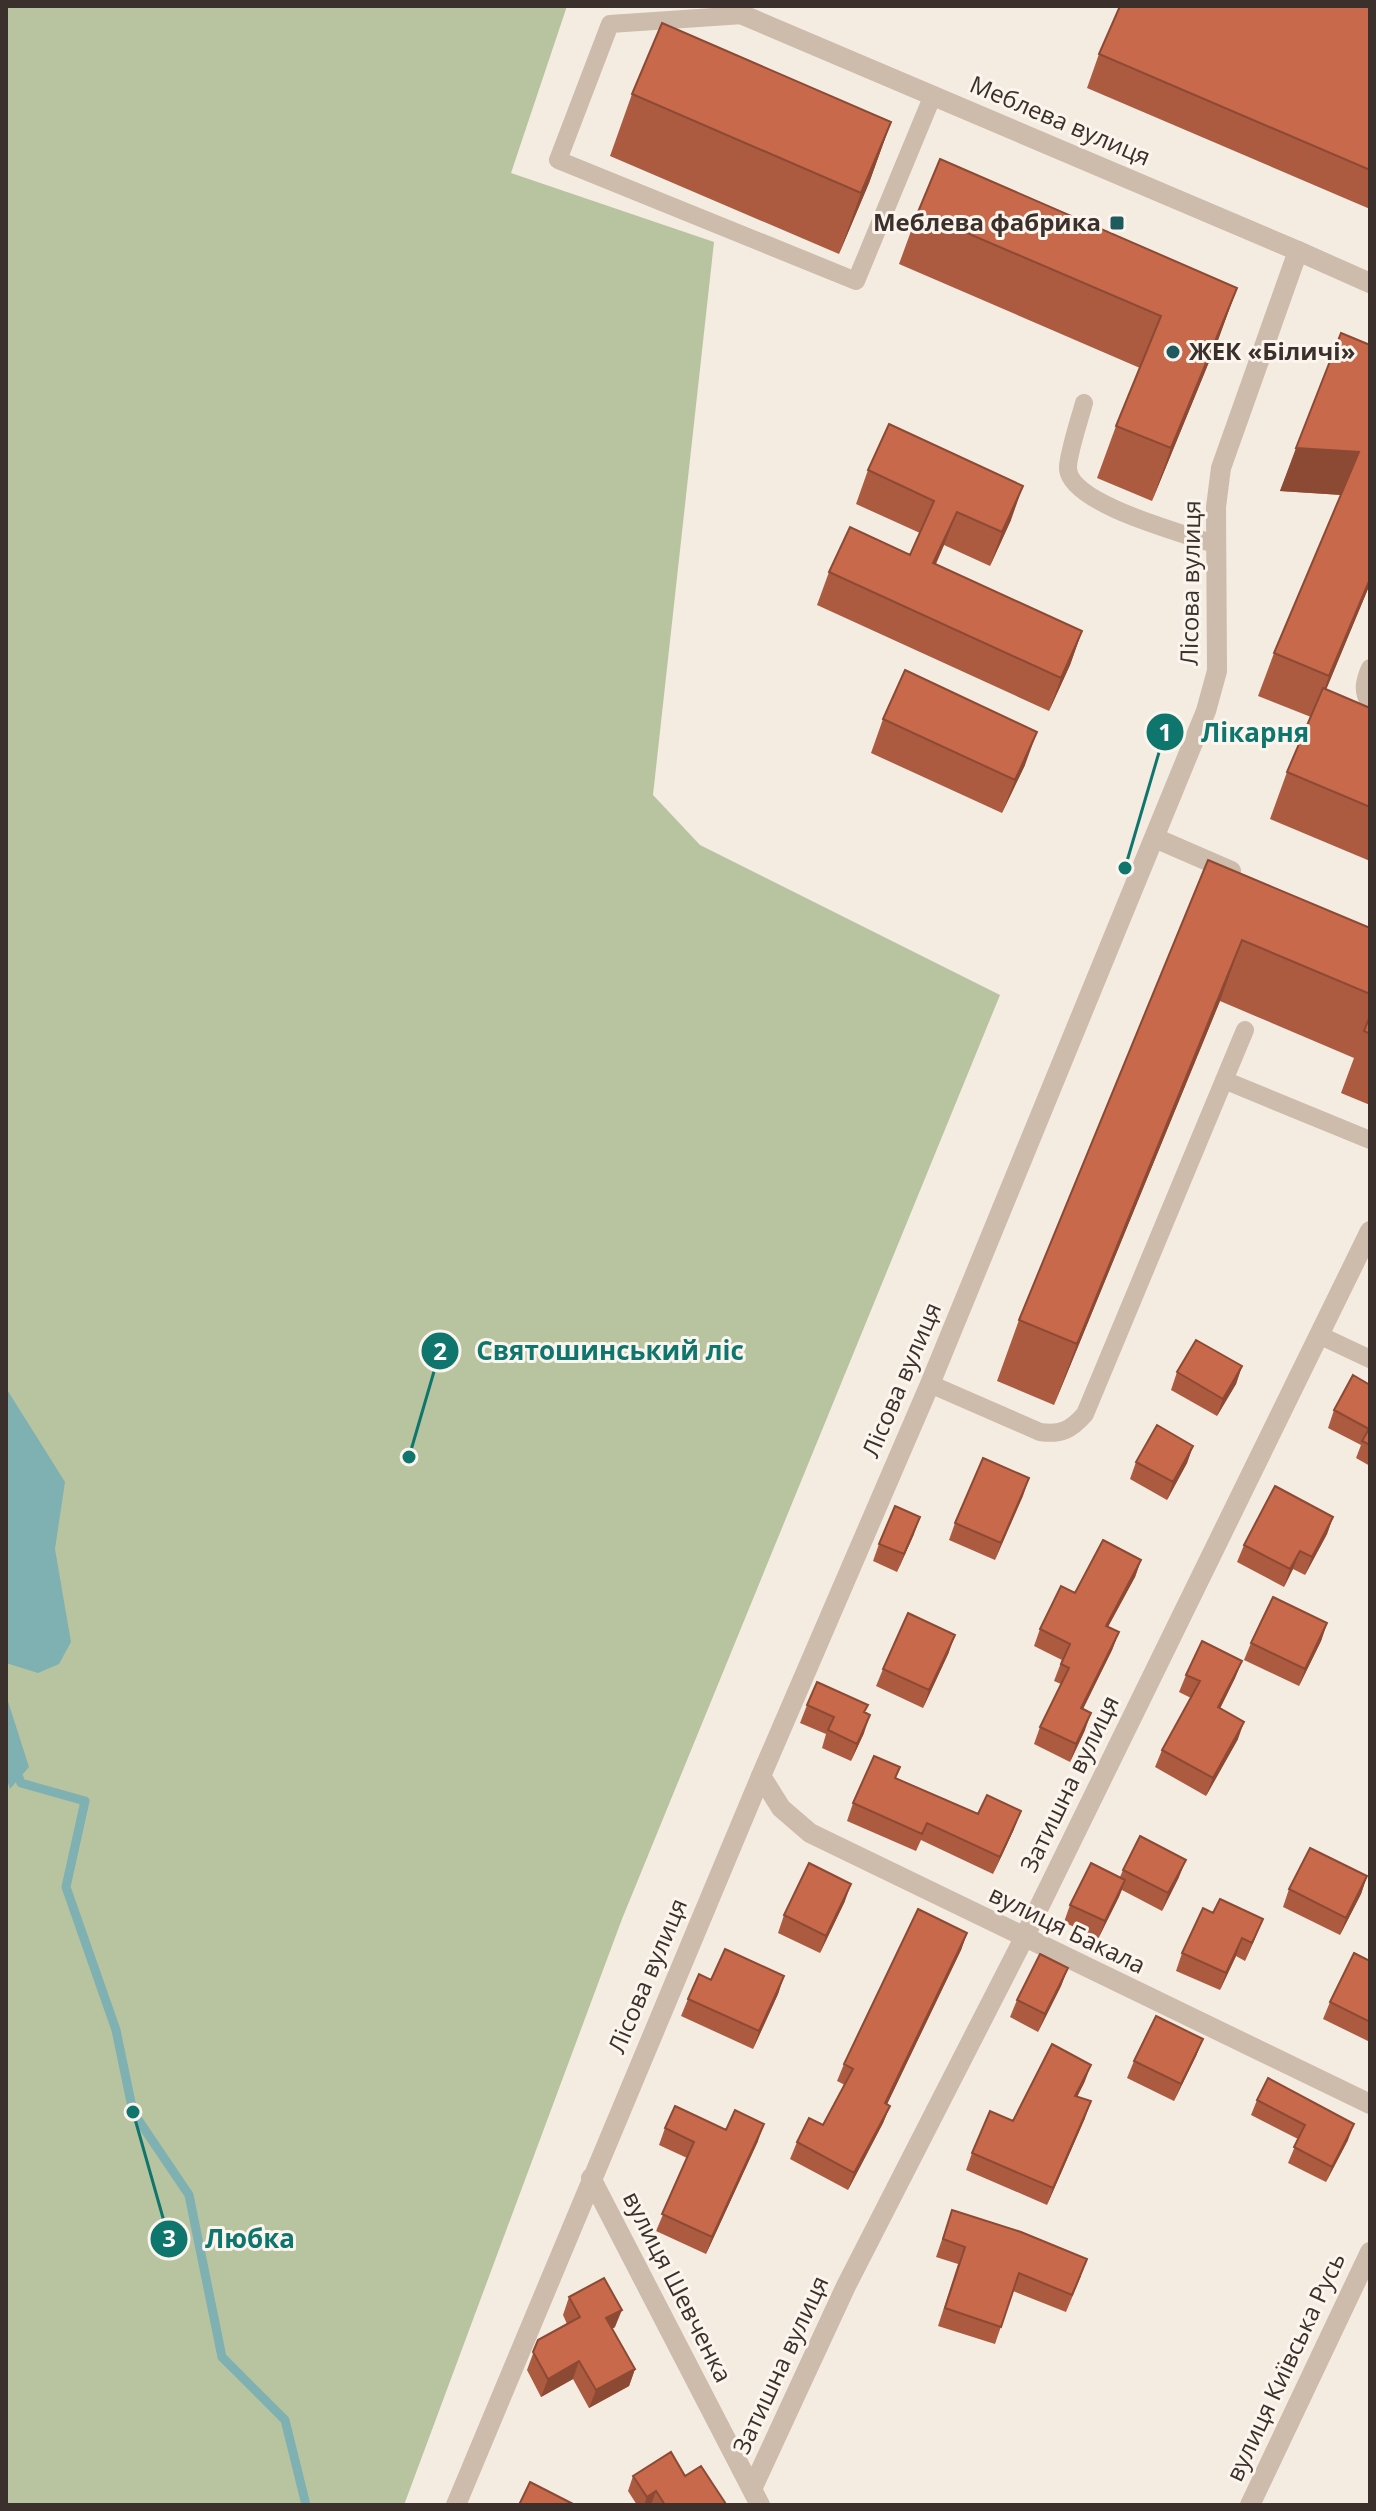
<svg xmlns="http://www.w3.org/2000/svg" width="1376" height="2511" viewBox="0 0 1376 2511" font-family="'Open Sans',sans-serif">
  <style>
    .green { fill: #b8c4a0 }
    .water { fill: #7fb0b2 }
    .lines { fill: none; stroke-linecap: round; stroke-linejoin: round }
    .stream { stroke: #7fb0b2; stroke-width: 9 }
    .service { stroke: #cdbbac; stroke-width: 18 }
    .minor { stroke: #cdbbac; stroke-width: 20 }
    .tertiary { stroke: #cdbbac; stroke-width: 20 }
    .wall { fill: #ac5a40 }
    .shaded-wall { fill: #8c4a34 }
    .building { fill: #c8694b; stroke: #8c4a34; stroke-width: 2 }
    .poi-dot { fill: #1f5a5e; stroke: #fbf5ee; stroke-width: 3 }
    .labels { text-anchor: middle; stroke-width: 6; stroke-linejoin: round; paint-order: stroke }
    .street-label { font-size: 24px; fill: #3b302b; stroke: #fbf5ee }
    .poi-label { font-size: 24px; font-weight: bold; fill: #3b302b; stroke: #fbf5ee; text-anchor: end }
    .leader { fill: none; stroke: #0f766e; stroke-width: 3 }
    .callout-dot { fill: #0f766e; stroke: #fbf5ee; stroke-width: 3 }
    .mark-label { font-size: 24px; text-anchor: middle; font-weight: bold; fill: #fff }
    .callout-label { font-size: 26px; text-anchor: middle; font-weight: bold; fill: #0f766e; stroke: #fbf5ee; stroke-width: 6; stroke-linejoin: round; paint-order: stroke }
  </style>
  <rect width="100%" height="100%" fill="#f4ebe1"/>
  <path class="green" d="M6 6H567L511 173 714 242 653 795 700 845 1000 995 622 1919 404 2505H6Z"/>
  <path class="water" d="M6 1388 65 1482 55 1549 71 1642 59 1664 38 1673 6 1663Z
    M6 1695 29 1767 10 1789 6 1776Z"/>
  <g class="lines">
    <path class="stream" d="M15 1767 21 1783 85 1801 66 1887 116 2030 133 2112 189 2195 222 2357 285 2420 306 2505"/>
    <path class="service" d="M743 15 610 24 558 160 856 281 933 95
      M1084 403C1080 418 1067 457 1068 469 1071 505 1187 534 1217 545
      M1370 668C1364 682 1362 691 1370 704
      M1224 1080 1370 1140
      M1319 1335 1370 1359
      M930 1384 1040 1432C1061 1435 1071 1430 1085 1414L1245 1030"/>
    <path class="minor" d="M1298 251 1370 283
      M1155 838 1231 871
      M591 2178 760 2505
      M752 2489 846 2286 1024 1938 1370 1231
      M456 2505 761 1776
      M1250 2505 1370 2252"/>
    <path class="tertiary" d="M731 6 743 15 1298 251 1221 468 1216 507 1217 671 1206 711 930 1384 761 1776 781 1808 810 1833 1370 2104"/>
  </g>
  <path class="wall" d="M1370 6V209L1087 88 1099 54Z
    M632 94 891 122 869 183 839 254 610 156Z
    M918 212 1237 288 1218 340 1152 501 1097 478 1116 426 1140 368 899 264Z
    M1341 333 1370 584 1326 689 1370 708V861L1270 819 1287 772 1311 717 1258 696 1274 653 1341 495 1280 491Z
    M868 470 1011 520 990 566 944 545 936 564 1082 631 1070 665 1049 711 817 605 829 572 910 555 920 533 856 504Z
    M883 719 1025 765 1002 813 871 753Z
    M1208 860 1370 928V1105L1341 1093 1354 1058 1220 1001 1054 1405 997 1381 1019 1320Z
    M1242 1366 1236 1384 1217 1416 1171 1390 1177 1372Z
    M1370 1385V1466L1356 1458 1361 1445 1328 1428 1334 1410Z
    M1193 1446 1187 1463 1167 1500 1130 1479 1136 1462Z
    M1029 1478 995 1560 949 1540 955 1523Z
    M1333 1517 1327 1534 1305 1575 1293 1569 1284 1587 1237 1562 1244 1545Z
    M914 1534 897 1572 873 1561 879 1544Z
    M1141 1560 1135 1577 1108 1627 1119 1632 1112 1650 1083 1709 1085 1730 1070 1762 1034 1744 1040 1727 1061 1684 1054 1681 1062 1660 1034 1646 1040 1629 1075 1593Z
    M1327 1623 1321 1641 1299 1686 1244 1660 1251 1643Z
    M949 1652 923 1708 876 1686 883 1669Z
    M1242 1661 1235 1678 1220 1708 1238 1739 1206 1796 1155 1767 1162 1750 1191 1698 1179 1692 1186 1675Z
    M807 1705 865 1713 864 1733 851 1761 822 1748 826 1734 800 1723Z
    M896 1778 1014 1829 993 1874 921 1840 916 1851 847 1821 853 1803Z
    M1123 1870 1179 1877 1162 1911 1122 1890 1098 1939 1064 1922 1070 1905 1120 1877Z
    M1367 1876 1361 1894 1340 1935 1283 1907 1289 1889Z
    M845 1901 820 1953 778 1933 784 1915Z
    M1213 1913 1256 1936 1245 1961 1236 1956 1220 1990 1176 1971 1182 1953Z
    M967 1933 961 1950 887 2104 890 2106 883 2123 848 2190 790 2159 797 2142 823 2125 845 2085 837 2081 844 2064Z
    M1370 1961V2042L1323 2019 1330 2002Z
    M1068 1968 1061 1986 1038 2032 1010 2017 1017 2000Z
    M784 1976 778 1994 753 2049 681 2016 688 1999 711 1980Z
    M1203 2039 1196 2056 1174 2101 1127 2078 1134 2061Z
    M1085 2081 1077 2097 1085 2118 1047 2205 966 2170 972 2153 1013 2121Z
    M1257 2100 1348 2140 1326 2182 1288 2163 1298 2139 1251 2115Z
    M665 2128 726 2130 758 2141 706 2254 656 2231 687 2158 659 2145Z
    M952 2210 1081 2276 1066 2312 1013 2291 995 2344 938 2326 958 2264 936 2257Z
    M569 2297 615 2327 612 2329 635 2369 629 2386 589 2408 573 2379 541 2397 527 2370 538 2340 567 2324 563 2315Z
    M633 2476H685L726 2504 725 2505H637L628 2491Z"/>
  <path class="shaded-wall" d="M891 122 869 183 839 254 861 193Z
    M1237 288 1218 340 1152 501 1171 448Z
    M1296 448 1359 452 1343 495 1280 491Z
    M1023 486 1011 520 990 566 1002 532Z
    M957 512 944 545 921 596 933 563Z
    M1370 579V584L1314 719 1329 676Z
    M1082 631 1070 665 1049 711 1061 678Z
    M1037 732 1025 765 1002 813 1015 780Z
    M1242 940 1220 1001 1054 1405 1077 1344Z
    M1242 1366 1236 1384 1217 1416 1223 1399Z
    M1193 1446 1187 1463 1167 1500 1173 1482Z
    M1029 1478 1023 1496 995 1560 1001 1543Z
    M920 1517 914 1534 897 1572 904 1554Z
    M1333 1517 1327 1534 1305 1575 1312 1557Z
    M1300 1551 1293 1569 1284 1587 1290 1569Z
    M1141 1560 1135 1577 1099 1643 1106 1626Z
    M1327 1623 1321 1641 1299 1686 1305 1669Z
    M1119 1632 1112 1650 1075 1725 1081 1708Z
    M955 1635 949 1652 923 1708 929 1690Z
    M1242 1661 1235 1678 1212 1725 1218 1707Z
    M1091 1713 1085 1730 1070 1762 1076 1744Z
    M870 1715 864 1733 851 1761 857 1744Z
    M1244 1722 1238 1739 1206 1796 1213 1778Z
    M1021 1811 1014 1829 993 1874 1000 1857Z
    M1186 1860 1179 1877 1162 1911 1168 1893Z
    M1367 1876 1361 1894 1340 1935 1346 1918Z
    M1125 1880 1119 1897 1098 1939 1105 1921Z
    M851 1884 845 1901 820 1953 826 1936Z
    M1263 1919 1256 1936 1245 1961 1252 1943Z
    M967 1933 961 1950 879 2121 885 2103Z
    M1242 1938 1236 1956 1220 1990 1226 1973Z
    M1068 1968 1061 1986 1038 2032 1045 2014Z
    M784 1976 778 1994 753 2049 759 2031Z
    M1203 2039 1196 2056 1174 2101 1181 2084Z
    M1091 2065 1085 2081 1069 2113 1075 2096Z
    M1091 2101 1085 2118 1047 2205 1053 2188Z
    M890 2106 883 2123 848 2190 854 2173Z
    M764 2124 758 2141 706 2254 712 2237Z
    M1354 2124 1348 2140 1326 2182 1332 2167Z
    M622 2310 615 2327 600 2336 606 2318Z
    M579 2361 573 2379 541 2397 548 2379Z
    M635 2369 629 2386 589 2408 596 2390Z
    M656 2491 651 2505H644L647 2497Z"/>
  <path class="building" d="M1120 6H1370V170L1099 54Z
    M662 23 891 122 861 193 632 94Z
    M940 159 1237 288 1171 448 1116 426 1161 316 918 212Z
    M1341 333 1370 345V579L1329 676 1274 653 1359 452 1296 448Z
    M889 424 1023 486 1002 532 957 512 933 563 1082 631 1061 678 829 572 850 527 910 555 934 501 868 470Z
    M905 670 1037 732 1015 780 883 719Z
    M1323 688 1370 708V807L1287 772Z
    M1208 860 1370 928V994L1242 940 1077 1344 1019 1320Z
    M1370 1016V1034L1364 1031Z
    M1196 1340 1242 1366 1223 1399 1177 1372Z
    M1353 1375 1370 1385V1445L1362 1441 1369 1429 1334 1410Z
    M1157 1425 1193 1446 1173 1482 1136 1462Z
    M983 1458 1029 1478 1001 1543 955 1523Z
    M1275 1486 1333 1517 1312 1557 1300 1551 1290 1569 1244 1545Z
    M895 1506 920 1517 904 1554 879 1544Z
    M1103 1540 1141 1560 1106 1626 1119 1632 1081 1708 1091 1713 1076 1744 1040 1727 1069 1668 1061 1664 1070 1644 1040 1629 1061 1586 1075 1593Z
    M1273 1597 1327 1623 1305 1669 1251 1643Z
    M908 1613 955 1635 929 1690 883 1669Z
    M1202 1641 1242 1661 1218 1707 1244 1722 1213 1778 1162 1750 1200 1681 1186 1675Z
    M817 1682 868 1705 864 1712 870 1715 857 1744 828 1730 834 1717 807 1705Z
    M874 1756 900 1767 895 1778 978 1814 987 1795 1021 1811 1000 1857 927 1823 922 1834 853 1803Z
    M1140 1836 1186 1860 1168 1893 1123 1870Z
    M1310 1848 1367 1876 1346 1918 1289 1889Z
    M809 1863 851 1884 826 1936 784 1915Z
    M1091 1863 1125 1880 1105 1921 1070 1905Z
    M1220 1899 1263 1919 1252 1943 1242 1938 1226 1973 1182 1953 1203 1908 1213 1913Z
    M918 1909 967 1933 885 2103 890 2106 854 2173 797 2142 809 2118 823 2125 853 2069 844 2064Z
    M725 1949 784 1976 759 2031 688 1999 699 1974 711 1980Z
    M1354 1953 1370 1961V2022L1330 2002Z
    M1040 1954 1068 1968 1045 2014 1017 2000Z
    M1156 2016 1203 2039 1181 2084 1134 2061Z
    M1052 2044 1091 2065 1075 2096 1091 2101 1053 2188 972 2153 990 2111 1013 2121Z
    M1268 2078 1354 2124 1332 2167 1294 2147 1305 2125 1257 2100Z
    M675 2106 726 2130 735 2110 764 2124 712 2237 662 2214 694 2142 665 2128Z
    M952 2210 1021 2232 1087 2259 1072 2295 1019 2273 1001 2327 945 2308 965 2247 943 2239Z
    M604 2278 622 2310 606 2318 635 2369 596 2390 579 2361 548 2379 533 2352 538 2340 580 2317 569 2297Z
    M671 2452 685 2476 701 2466 726 2504 724 2505H665L656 2491 647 2497 633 2476Z
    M530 2482 575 2505H519Z"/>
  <g class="poi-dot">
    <rect x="1109" y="215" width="16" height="16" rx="4"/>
    <circle cx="1173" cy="352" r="8"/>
  </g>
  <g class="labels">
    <g class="street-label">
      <text transform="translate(1060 121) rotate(23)" y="8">Меблева вулиця</text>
      <text transform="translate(1191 583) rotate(-89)" y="8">Лісова вулиця</text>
      <text transform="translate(902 1380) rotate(-67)" y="8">Лісова вулиця</text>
      <text transform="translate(1070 1784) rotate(-64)" y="8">Затишна вулиця</text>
      <text transform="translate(1067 1930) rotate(26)" y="8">вулиця Бакала</text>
      <text transform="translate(648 1976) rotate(-67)" y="8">Лісова вулиця</text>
      <text transform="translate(677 2287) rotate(63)" y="8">вулиця Шевченка</text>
      <text transform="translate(781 2365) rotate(-65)" y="8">Затишна вулиця</text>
      <text transform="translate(1286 2367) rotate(-65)" y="8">вулиця Київська Русь</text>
    </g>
    <g class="poi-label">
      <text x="1101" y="231">Меблева фабрика</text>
      <text x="1189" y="360" text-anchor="start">ЖЕК «Біличі»</text>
    </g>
  </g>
  <path class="leader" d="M1125 868L1165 732M409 1457L440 1351M133 2112L169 2239"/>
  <g class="callout-dot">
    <circle cx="1125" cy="868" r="8"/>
    <circle cx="409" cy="1457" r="8"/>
    <circle cx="133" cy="2112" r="8"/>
    <circle cx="1165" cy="732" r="20"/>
    <circle cx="440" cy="1351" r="20"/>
    <circle cx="169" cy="2239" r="20"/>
  </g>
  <g class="mark-label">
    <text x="1165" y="741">1</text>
    <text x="440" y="1360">2</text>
    <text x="169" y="2247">3</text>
  </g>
  <g class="callout-label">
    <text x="1255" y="742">Лікарня</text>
    <text x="610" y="1360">Святошинський ліс</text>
    <text x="250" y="2248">Любка</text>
  </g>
  <rect width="1376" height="2511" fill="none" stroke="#3b302b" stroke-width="16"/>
</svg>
